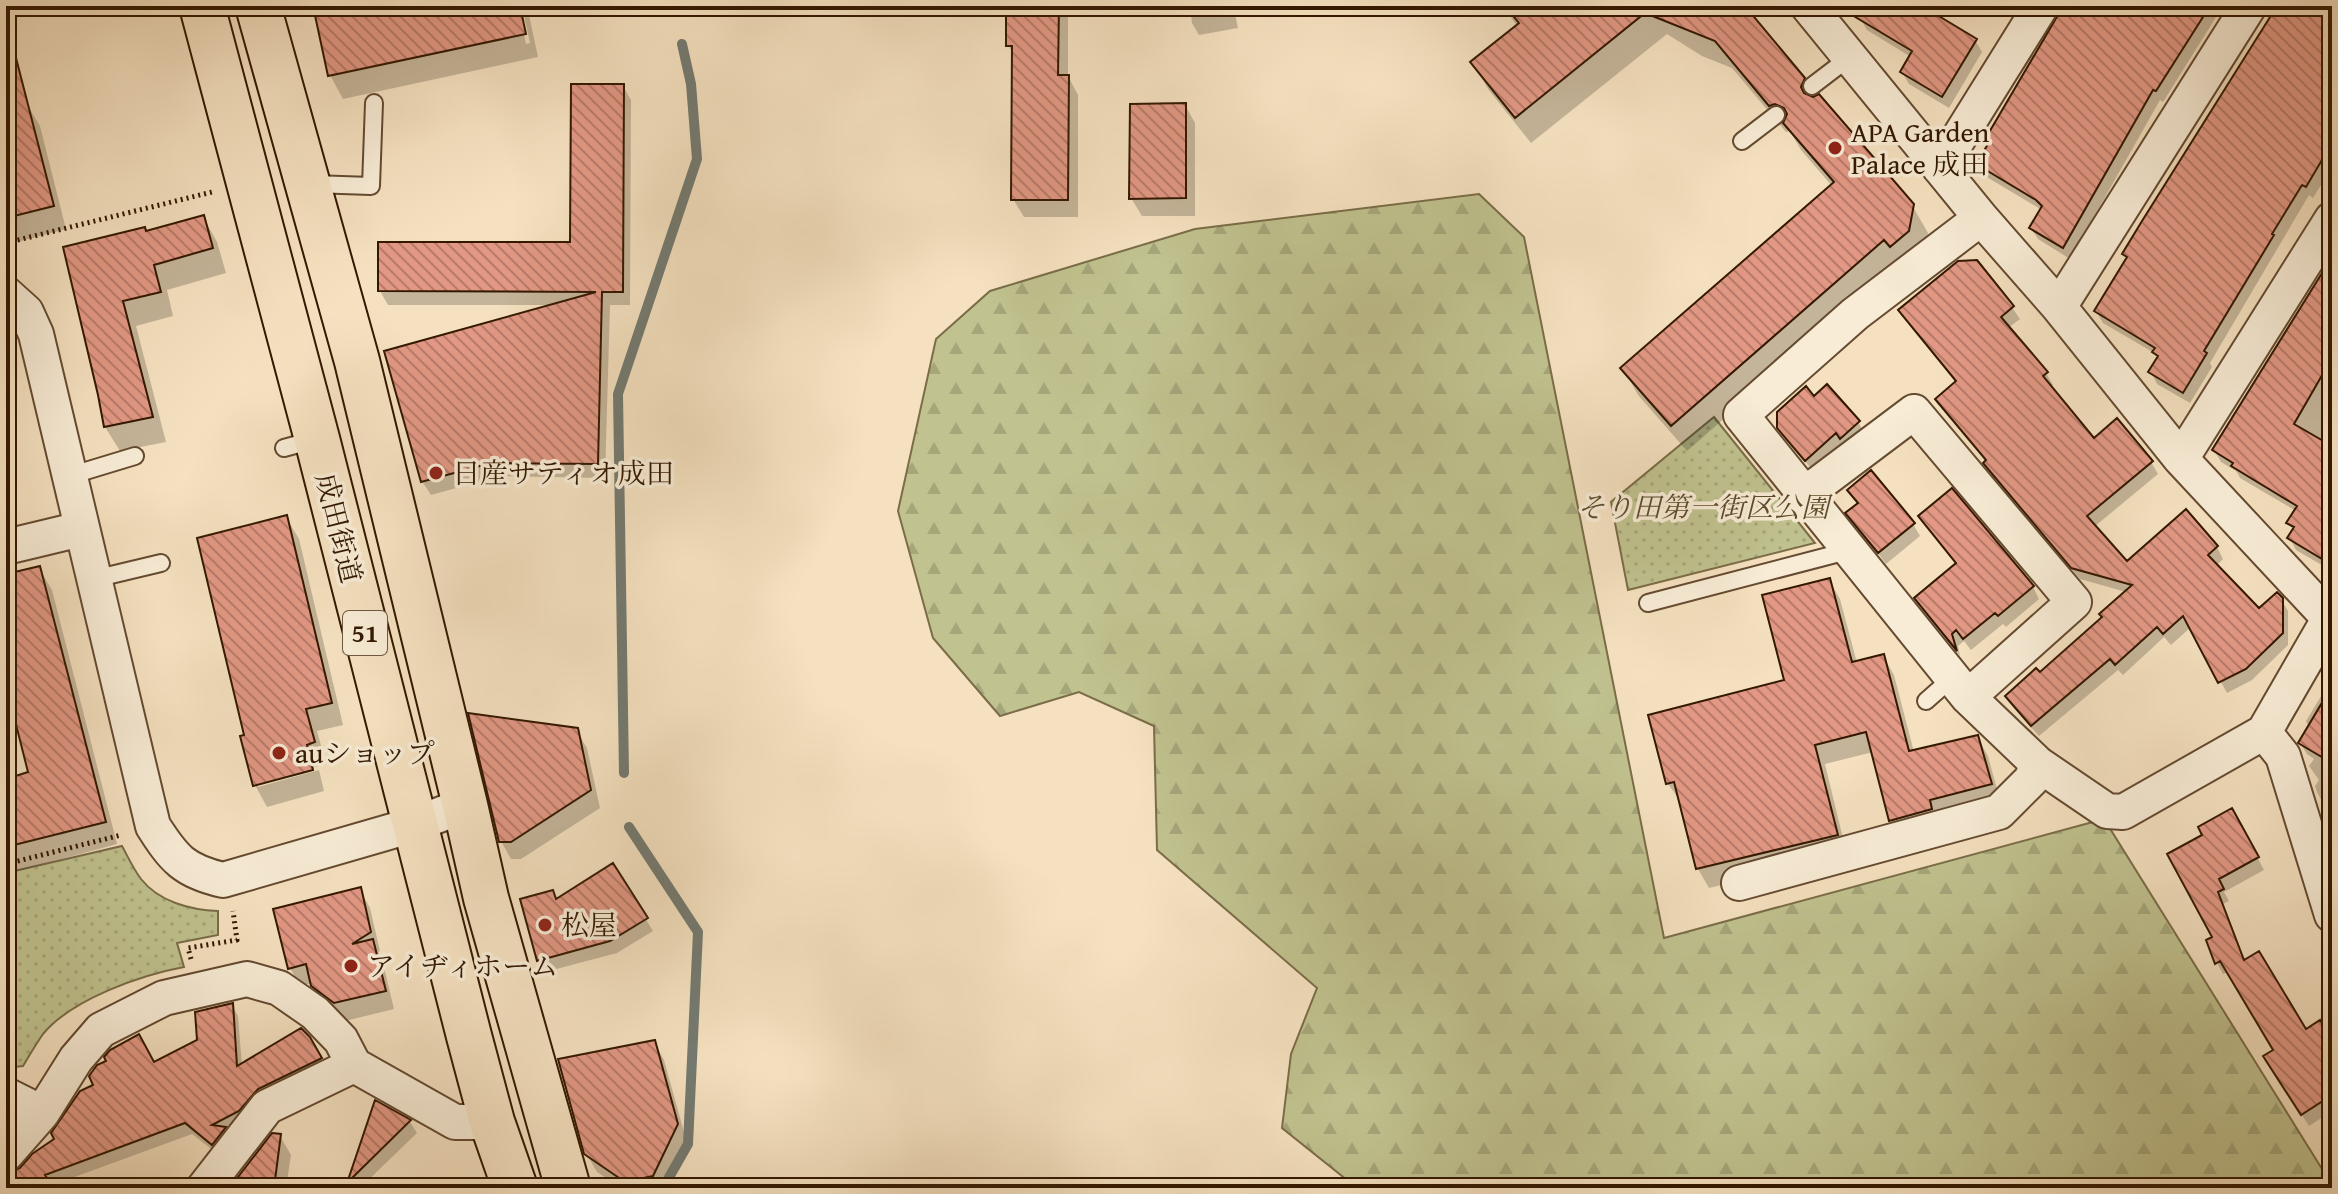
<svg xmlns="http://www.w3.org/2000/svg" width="2338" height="1194" viewBox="0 0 2338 1194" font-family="'Gentium Book Plus','Noto Serif JP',serif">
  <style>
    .green { fill: url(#green-dots); stroke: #7a6d48; stroke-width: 2 }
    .forest { fill: url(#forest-firs); stroke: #7a6d48; stroke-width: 2 }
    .shadow { fill: #0003 }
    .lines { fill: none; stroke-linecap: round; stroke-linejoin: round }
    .stream { stroke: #747a71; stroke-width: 10 }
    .building { fill: url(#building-back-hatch); stroke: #331800; stroke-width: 2 }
    .service-casing { stroke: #644a30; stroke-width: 20 }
    .minor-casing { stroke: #644a30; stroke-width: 38 }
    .trunk-casing { stroke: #331800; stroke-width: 48 }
    .path { stroke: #331800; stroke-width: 5; stroke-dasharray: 2 4; stroke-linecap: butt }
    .service { stroke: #f8ecd6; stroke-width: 16 }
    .minor { stroke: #f8ecd6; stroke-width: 34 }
    .trunk { stroke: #f5e1c0; stroke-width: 44 }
    .poi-dot { fill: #8f2418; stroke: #f8ecd6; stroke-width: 3 }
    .labels { text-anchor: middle; stroke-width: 7; stroke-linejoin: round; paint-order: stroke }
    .shield { fill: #f8ecd6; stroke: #6e5840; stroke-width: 2 }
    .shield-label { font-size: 26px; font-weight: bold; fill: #331800 }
    .poi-label { font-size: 28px; fill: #331800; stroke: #f8ecd6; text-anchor: start }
    .park-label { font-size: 28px; font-style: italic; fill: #5d4b2b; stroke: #f8ecd6 }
    .street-label { font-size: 28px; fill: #331800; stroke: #f8ecd6 }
  </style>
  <defs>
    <pattern id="green-dots" width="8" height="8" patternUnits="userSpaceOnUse" patternTransform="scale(2)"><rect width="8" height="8" fill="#c0c28f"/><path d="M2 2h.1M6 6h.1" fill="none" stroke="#a5a67a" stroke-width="1.8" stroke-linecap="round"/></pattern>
    <pattern id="forest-firs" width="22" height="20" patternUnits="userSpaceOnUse" patternTransform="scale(2)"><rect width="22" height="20" fill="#c0c28f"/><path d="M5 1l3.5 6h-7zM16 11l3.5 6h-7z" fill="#a5a67a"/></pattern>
    <pattern id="building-back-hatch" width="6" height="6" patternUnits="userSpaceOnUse" patternTransform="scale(2)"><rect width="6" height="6" fill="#e29884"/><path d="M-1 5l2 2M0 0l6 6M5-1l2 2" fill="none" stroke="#b87b6a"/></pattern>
  </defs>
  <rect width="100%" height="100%" fill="#f5e1c0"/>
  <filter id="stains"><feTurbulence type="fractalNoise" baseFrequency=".0025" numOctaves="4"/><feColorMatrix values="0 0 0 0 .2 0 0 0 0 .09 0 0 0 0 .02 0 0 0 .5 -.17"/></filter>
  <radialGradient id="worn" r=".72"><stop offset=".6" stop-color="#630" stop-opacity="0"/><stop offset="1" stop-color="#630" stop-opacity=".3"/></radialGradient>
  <path class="green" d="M1714 417 1815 543 1628 590 1611 502Z
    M122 846C128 857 134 870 141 879 159 902 191 910 218 911V935L177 943 184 967C141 975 72 999 43 1034 36 1044 29 1056 23 1066L6 1068V873Z"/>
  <path class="forest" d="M1479 194 1524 237 1664 938 2104 819 2327 1177 2332 1175V1188H1357L1282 1128 1291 1054 1317 988 1157 850 1154 726 1079 692 1000 716 933 638 898 511 936 339 990 291 1195 229Z"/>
  <path class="shadow" d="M315 6H518L526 44 530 43 522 6H527L538 57 343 99 330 75Z
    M1008 6H1068V76L1078 95V217H1024L1013 199 1014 55 1008 45Z
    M1190 6H1242L1243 12 1235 14 1238 28 1199 35 1192 23Z
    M1503 6H1743L1803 79 1815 98 1912 205 1928 233 1924 258 1900 265 1687 451 1638 395 1623 368 1832 186 1801 150 1790 131 1786 132 1732 68 1702 56 1667 34 1531 143 1488 89 1473 62 1517 26Z
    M1860 6H1924L1922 8 1975 40 1982 52 1949 108 1909 84 1902 72 1911 57 1867 30 1860 18Z
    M2070 6H2223L2163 102 2160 100 2070 259 2038 239 2031 228 2042 210 1985 176 1978 164 1989 146 1986 141Z
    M2279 6H2332V167L2313 198 2309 195 2210 363 2212 367 2190 403 2157 384 2151 372 2158 359 2156 354 2103 323 2096 311 2127 259 2125 254Z
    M623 86 631 100 630 305H610L605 478 500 476 431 495 422 481 550 305H388L380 291 572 244Z
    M26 103 40 126 66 229 6 245V108Z
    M1185 105 1195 123V216H1142L1131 198Z
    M203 217 217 242 226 273 167 290 173 316 136 326 166 442 120 451 105 427 66 248 147 233Z
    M2332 261V571L2296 550 2290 538 2294 532 2289 523 2296 511 2240 478 2236 471 2221 462 2214 450Z
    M2002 293 2020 319 2008 328 2046 373 2053 385 2050 387 2093 440 2151 462 2158 474 2094 527 2127 563 2217 547 2223 559 2216 566 2259 611 2281 599 2288 611V645L2252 680 2227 693 2191 627 2171 645 2164 637 2123 675 2118 670 2039 736 2014 708 2007 697 2040 675 2104 618 2126 592 2080 579 1992 475 1987 462 1938 399 1957 383 1900 311Z
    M1814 399 1858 422 1865 434 1848 449 1844 444 1813 471 1779 427Z
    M1850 491 1913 524 1920 536 1886 564 1848 513 1858 505Z
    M1952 491 2033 587 2039 599 2006 627 2003 624 1971 650 1964 641 1958 646 1960 656 1916 598 1957 565 1920 517Z
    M286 517 299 539 343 725 317 731 326 764 258 782V787L319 770 324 791 267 807 255 785 247 736Z
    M39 568 52 590 117 844 6 874V781L31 774 6 677V577Z
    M1829 580 1840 599 1857 663 1883 656 1894 675 1914 752 1977 737 1988 756 2001 804 1902 840 1891 821 1873 752 1825 764 1847 855 1709 888 1698 869 1681 802 1668 784 1650 717 1786 681Z
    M2332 678V809L2324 805 2317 792 2315 786 2319 780 2309 766 2314 759 2307 754 2300 743 2309 727 2306 721Z
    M576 730 587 748 600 808 521 859H511L501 841Z
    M2232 810 2264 870 2224 892 2229 901 2223 904 2245 962 2306 1031 2332 1043V1111L2309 1126 2272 1068 2276 1050 2228 972 2223 974 2217 963 2205 836Z
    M613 866 653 931 617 953 545 972 538 960 552 893 557 901Z
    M360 890 370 908 380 951 378 952 382 959 394 1009 345 1021 324 1004 312 983 300 986 290 968Z
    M232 1005 238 1016 242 1066 309 1038 327 1070 227 1131 231 1139 219 1155 192 1134 50 1186 51 1188H6V1175L22 1169 153 1065 199 1041Z
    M654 1042 664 1060 687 1143 666 1188H621L597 1172 586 1153Z
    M376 1103 410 1122 417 1133 360 1188H353L350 1182Z
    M273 1135 280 1136 291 1155 286 1188H232Z"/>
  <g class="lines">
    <path class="stream" d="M624 773 618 394 697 159 691 84 682 44
      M629 827 698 932 688 1144 663 1188"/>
  </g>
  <path class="building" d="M313 6H520L526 34 328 76Z
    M1006 6H1059L1058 75H1069L1068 200H1011L1012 46H1006Z
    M1505 6H1745L1805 78 1801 87 1804 93 1813 97 1819 94 1914 204 1909 231 1890 247 1884 240 1671 426 1620 368 1834 182 1783 123 1787 114 1784 108 1775 104 1769 106 1715 41 1645 13 1515 118 1470 62 1519 23Z
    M1837 6H1922L1977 39 1942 97 1900 72 1912 51Z
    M2081 6H2210L2156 91 2153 90 2063 248 2029 228 2042 206 2036 200 1976 164 1988 144 1984 141 2062 8 2075 16Z
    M2277 6H2332V143L2306 187 2302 185 2272 234 2274 235 2204 351 2207 353 2183 393 2148 372 2158 356 2152 352 2155 348 2094 311 2127 257 2122 254 2142 221Z
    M15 54 54 206 6 218V55Z
    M571 84H624L623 292H602L598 464 491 463 421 482 384 351 596 292 378 291V242H570Z
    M1186 103V198L1129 199 1130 104Z
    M204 215 213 248 154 265 161 292 123 301 153 417 104 427 98 395 63 247 145 227 146 231Z
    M2332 257V358L2294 424 2332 446V565L2287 538 2294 527 2286 523 2297 506 2231 466 2233 463 2212 450Z
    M1977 260 2014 306 2001 317 2048 372 2043 376 2094 438 2117 418 2153 461 2087 516 2127 561 2186 509 2218 546 2208 555 2259 608 2277 592 2283 598V633L2246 669 2218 683 2183 616 2163 634 2157 627 2115 665 2110 659 2031 726 2005 696 2036 668 2040 672 2102 617 2099 614 2132 585 2071 568 1983 463 1986 460 1935 399 1956 381 1898 310 1958 261Z
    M1827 384 1860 421 1840 439 1836 433 1805 461 1777 428V412L1806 386 1814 396Z
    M1871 470 1915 523 1878 553 1845 513 1858 503 1847 490Z
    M1952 488 2034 586 1998 616 1995 613 1963 639 1956 630 1952 634 1957 651 1914 598 1956 563 1918 516Z
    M287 515 332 703 306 709 315 742 307 745 313 770 253 786 240 736 244 735 197 538Z
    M40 566 106 822 6 847V779L28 772 6 685V574Z
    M1830 578 1852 662 1884 654 1909 751 1978 735 1992 784 1930 800 1932 809 1889 821 1866 732 1815 745 1838 835 1696 869 1674 782 1666 784 1648 715 1784 680 1762 595Z
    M2332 686V763L2298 743Z
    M468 713 578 728 591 790 511 842H499Z
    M2232 808 2259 857 2219 879 2224 889 2218 892 2244 960 2259 951 2306 1029 2320 1020 2332 1039V1095L2301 1115 2263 1056 2273 1050 2220 961 2215 964 2206 940 2212 937 2167 854 2202 835 2198 827Z
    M613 863 648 918 610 941 537 961 520 899 553 890 556 899Z
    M361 887 371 932 352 944 373 939 386 991 334 1003 311 986 306 964 288 969 273 909Z
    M233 1003 237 1066 301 1028 310 1037 322 1058 258 1089 239 1111 212 1125 226 1127 212 1145 185 1123 45 1175 54 1188H6V1173L20 1168 32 1154 54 1139 51 1133 80 1091 93 1085 89 1076 97 1065 106 1061 104 1057 110 1050 139 1034 154 1062 197 1040 195 1012Z
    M655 1040 678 1124 653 1176 625 1182 584 1154 558 1059Z
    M375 1100 411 1120 347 1183Z
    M272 1133 281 1134 274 1188 231 1186Z"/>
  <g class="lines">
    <g class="service-casing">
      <path id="service" d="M1812 86 1850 57
        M1742 141 1776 115
        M312 184 371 186 374 103
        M284 448 317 439
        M69 476 135 456
        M94 579 161 563
        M1648 603 1851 550
        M1926 701 1952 678"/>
    </g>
    <g class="minor-casing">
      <path id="minor" d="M1808 6 1981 218 2059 307 2181 459 2332 621
        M1940 168 2041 6
        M1981 218 1855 314 1741 415 1968 697 2038 764 2107 811 2123 812 2264 732 2332 614
        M6 294 26 312 36 334 153 826C174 859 184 871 223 880L413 825 465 805
        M2059 307 2249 6
        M2181 459 2332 219
        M1805 494 1914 412 2074 602 1968 697
        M6 547 81 529
        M2264 732 2283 756 2332 915
        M1739 883 1999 812 2031 780 2038 764
        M6 1095 42 1113
        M6 1154 42 1113 76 1059 101 1030 164 998 247 979 279 988 315 1013 341 1040 354 1065 455 1122H492
        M204 1188 267 1107 354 1065"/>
    </g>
    <g class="trunk-casing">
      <path id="trunk" d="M202 6 317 439 469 1036 492 1122 515 1188
        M258 6 357 361 465 805 486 898 568 1188"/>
    </g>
    <path class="path" d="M6 243 212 192
      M6 864 121 835
      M191 959 188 948 237 940 233 911"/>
    <use href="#service" class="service"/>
    <use href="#minor" class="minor"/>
    <use href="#trunk" class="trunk"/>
  </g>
  <g class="poi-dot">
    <circle cx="1835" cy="148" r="8"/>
    <circle cx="436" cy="473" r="8"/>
    <circle cx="279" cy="753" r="8"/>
    <circle cx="545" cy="925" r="8"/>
    <circle cx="351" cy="966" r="8"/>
  </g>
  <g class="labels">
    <rect class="shield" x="343" y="611" width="44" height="44" rx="6"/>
    <g class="shield-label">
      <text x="365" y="642">51</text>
    </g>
    <g class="poi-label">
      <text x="1851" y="142">APA Garden<tspan x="1851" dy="32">Palace 成田</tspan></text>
      <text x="452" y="483">日産サティオ成田</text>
      <text x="295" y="763">auショップ</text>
      <text x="561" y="935">松屋</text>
      <text x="367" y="976">アイヂィホーム</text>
    </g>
    <g class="park-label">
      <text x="1703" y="517">そり田第一街区公園</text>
    </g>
    <g class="street-label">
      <text transform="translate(339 528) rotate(76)" y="10">成田街道</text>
    </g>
  </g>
  <rect width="2338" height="1194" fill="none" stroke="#f5e1c0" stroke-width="32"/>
  <rect x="8" y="8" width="2322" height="1178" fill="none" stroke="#331800" stroke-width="4"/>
  <rect x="16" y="16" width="2306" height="1162" fill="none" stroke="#331800" stroke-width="2"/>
  <rect width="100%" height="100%" filter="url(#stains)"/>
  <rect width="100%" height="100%" fill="url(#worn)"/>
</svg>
